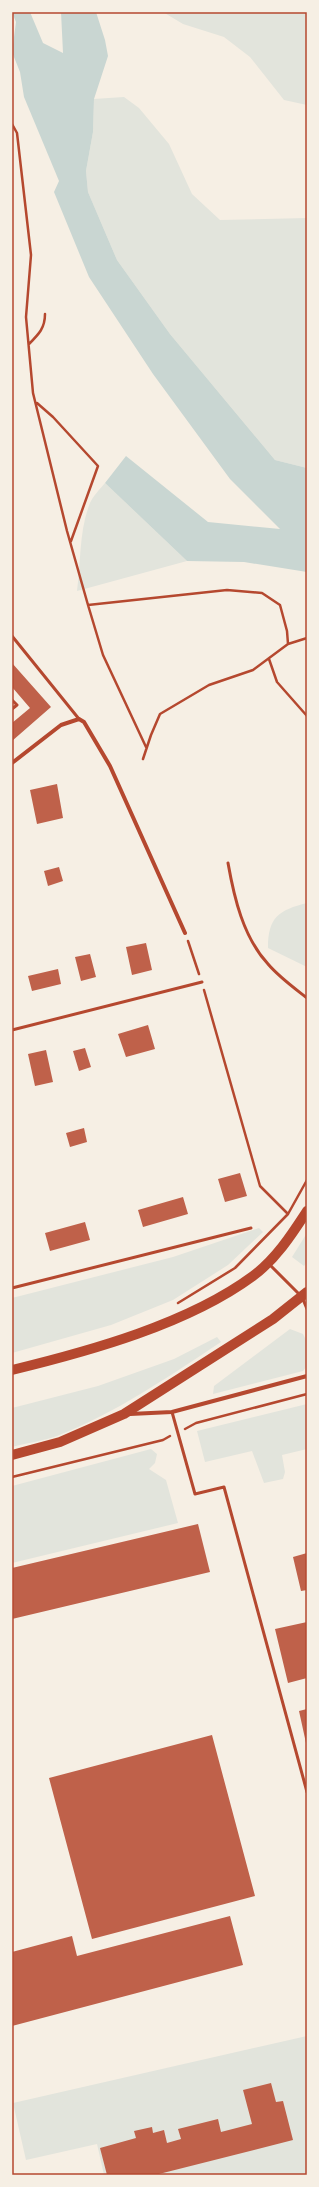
<svg xmlns="http://www.w3.org/2000/svg" width="319" height="2187" viewBox="0 0 319 2187" font-family="Manrope,sans-serif">
  <style>
    .green { fill: #e2e4dc }
    .water { fill: #c9d6d2 }
    .building { fill: #bf614a }
    .lines { fill: none; stroke-linecap: round; stroke-linejoin: round }
    .path { stroke: #b5482f; stroke-width: 2.5 }
    .service { stroke: #b5482f; stroke-width: 3 }
    .minor { stroke: #b5482f; stroke-width: 4 }
    .primary { stroke: #b5482f; stroke-width: 10 }
    .neatline { fill: none; stroke: #b5482f; stroke-width: 1.5 }
  </style>
  <rect width="100%" height="100%" fill="#f6efe4"/>
  <path class="green" d="M163 12H307V105L284 100 250 57 224 37 183 24Z
    M124 97 139 108 169 144 192 194 220 220 307 218V468L275 460 170 334 117 260 88 192 86 171 93 132 94 99Z
    M105 483 187 561 77 591C81 562 79 530 90 503 93 496 100 489 105 483Z
    M307 903V967L268 948C268 917 279 910 307 903Z
    M259 1228 263 1232 228 1265 173 1300 111 1325 12 1353V1298L173 1257Z
    M307 1233V1262L304 1266 292 1257Z
    M290 1329 303 1334 307 1342V1366L303 1371 213 1394 214 1386Z
    M217 1337 221 1342C168 1377 116 1413 57 1436 43 1441 27 1443 12 1447V1408L98 1386 174 1359Z
    M307 1404V1449L282 1455 285 1472 283 1479 264 1483 252 1451 205 1462 197 1431Z
    M151 1449 157 1454 155 1463 149 1469 166 1480 178 1523 12 1563V1486Z
    M307 2036V2175H104L97 2144 26 2160 13 2103Z"/>
  <path class="water" d="M12 12H30L43 43 63 53 61 12H96L105 40 108 56 94 99 93 132 86 171 88 192 117 260 170 334 275 460 307 468V572L244 562 187 561 105 483 126 456 208 522 280 529 230 479 153 374 89 277 54 192 59 181 24 97 20 72 12 52 16 22Z"/>
  <path class="building" d="M12 663 51 707 12 741V723L30 708 12 687Z
    M57 784 63 818 37 824 30 790Z
    M59 867 63 881 48 886 44 871Z
    M146 943 152 970 132 975 126 947Z
    M90 954 96 977 81 981 75 957Z
    M58 969 61 984 32 991 28 976Z
    M148 1025 155 1049 126 1057 118 1034Z
    M85 1048 91 1067 79 1071 73 1051Z
    M46 1050 53 1082 35 1086 28 1054Z
    M84 1128 87 1142 70 1147 66 1133Z
    M240 1173 247 1196 225 1202 218 1179Z
    M183 1197 188 1214 143 1227 138 1210Z
    M85 1222 90 1240 50 1251 45 1233Z
    M198 1524 210 1572 12 1619V1568Z
    M307 1553V1590L301 1591 293 1557Z
    M307 1622V1678L288 1683 275 1629Z
    M307 1709V1743H306L299 1711Z
    M212 1735 255 1896 92 1939 49 1778Z
    M230 1916 243 1965 12 2026V1952L72 1936 77 1956Z
    M271 2083 276 2102 283 2101 293 2140 155 2175H107L100 2148 136 2138 134 2131 152 2127 153 2133 164 2130 167 2143 181 2139 178 2129 218 2119 221 2132 252 2124 243 2090Z"/>
  <g class="lines">
    <path class="path" d="M12 124 17 133 31 255 26 317 33 393 67 531 88 605 227 590 262 593 280 605 287 631 288 644 253 670 209 685 160 714 151 735 143 759
      M29 344C39 334 45 328 45 314
      M37 403 53 417 98 466 71 541
      M88 605 103 655 146 747
      M288 644 307 638
      M269 659 277 682 307 716
      M188 941 199 974
      M204 990 260 1186 288 1214
      M178 1303 235 1268 288 1214 307 1180
      M185 1429 196 1423 307 1394
      M12 1477 163 1440 170 1436"/>
    <path class="service" d="M12 636 79 719
      M12 700 17 705 12 709
      M228 863C234 897 243 937 268 964 279 977 293 987 307 998
      M12 1030 202 982
      M269 1264 302 1297 307 1309
      M12 1288 251 1228
      M172 1412 195 1494 224 1487 307 1792"/>
    <path class="minor" d="M12 763 61 725 79 719 84 722 110 766 185 933
      M130 1414 172 1412 307 1376"/>
    <path class="primary" d="M12 1370C90 1351 188 1324 253 1276 276 1259 292 1234 307 1211
      M12 1455 60 1442 124 1414 273 1319 307 1292"/>
  </g>
  <rect width="319" height="2187" fill="none" stroke="#f6efe4" stroke-width="26"/>
  <rect x="13" y="13" width="293" height="2161" class="neatline"/>
</svg>
